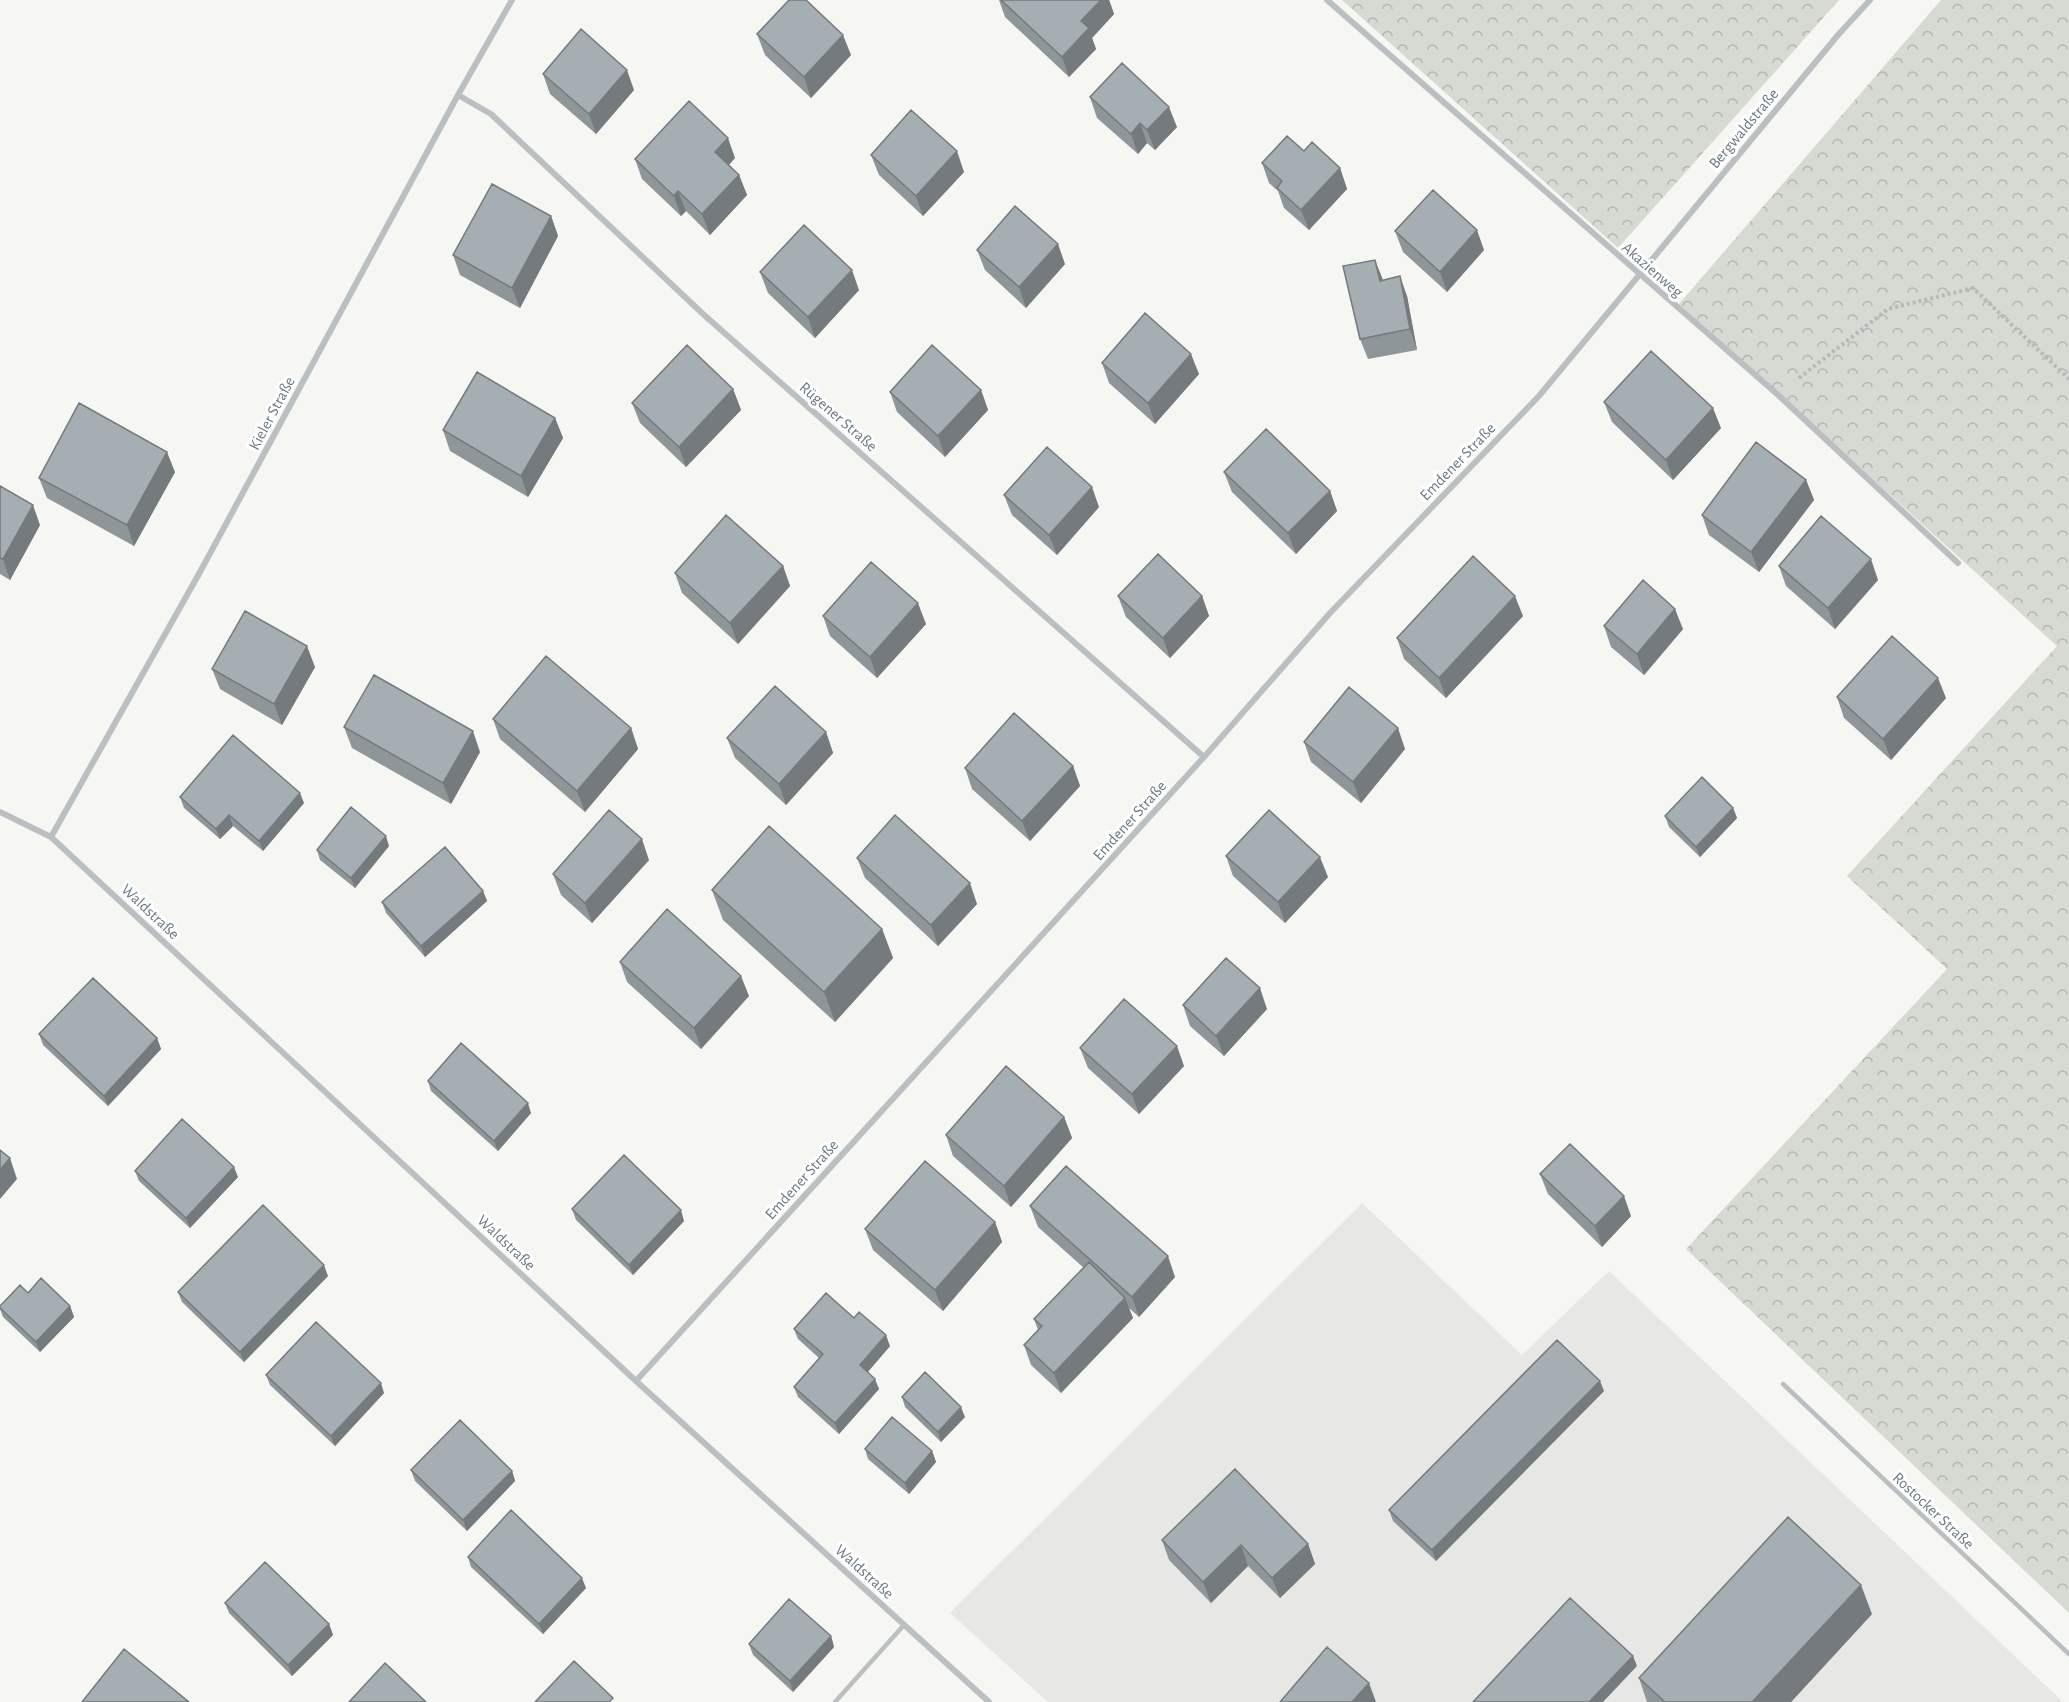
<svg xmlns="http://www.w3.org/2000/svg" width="2069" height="1702" viewBox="0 0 2069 1702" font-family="'Alegreya Sans',sans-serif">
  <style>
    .built { fill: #e7e7e6 }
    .forest { fill: url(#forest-crowns) }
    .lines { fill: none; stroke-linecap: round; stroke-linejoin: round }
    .path { stroke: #b5b9bb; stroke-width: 4; stroke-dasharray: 3 3; stroke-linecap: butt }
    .lane { stroke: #bac0c2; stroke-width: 4.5 }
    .street { stroke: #bac0c2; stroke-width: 6 }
    .wall { fill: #8e9699 }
    .shaded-wall { fill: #747a7d }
    .building { fill: #a5aeb2; stroke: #747a7d; stroke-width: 1.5 }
    .labels { text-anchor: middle; stroke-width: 6; stroke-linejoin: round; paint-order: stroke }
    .street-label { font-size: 16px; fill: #677982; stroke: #fff }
  </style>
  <defs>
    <pattern id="forest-crowns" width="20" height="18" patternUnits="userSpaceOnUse" patternTransform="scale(1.5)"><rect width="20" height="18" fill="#d6dad2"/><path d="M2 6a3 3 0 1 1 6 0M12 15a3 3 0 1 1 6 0" fill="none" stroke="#b1b6b0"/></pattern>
  </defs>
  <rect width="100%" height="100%" fill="#f6f6f3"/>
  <path class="built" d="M1362 1203 1522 1355 1609 1271 2063 1702H1048L950 1613Z"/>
  <path class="forest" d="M1342 0H1839L1618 248Z
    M1941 0H2069V1613L1686 1249 1947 969 1847 876 2057 646 1679 304Z"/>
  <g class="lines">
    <path class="path" d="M1799 378 1888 309 1973 288 2069 379"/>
    <path class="lane" d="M1783 1384 2069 1654
      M835 1702 904 1625"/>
    <path class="street" d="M1327 0 1777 394 1958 563
      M458 95 491 114 703 314 1204 757
      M0 812 51 837 636 1381 989 1702
      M51 837 200 572 458 95 512 0
      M636 1381 1204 757 1330 613 1539 396 1838 35 1870 0"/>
  </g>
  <path class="wall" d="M999 0H1109L1114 14 1092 38 1096 49 1069 77 1005 17Z
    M757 34 851 55 811 98 765 55Z
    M543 74 634 90 596 134 550 94Z
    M1090 97 1177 127 1155 150 1147 143 1138 154 1097 118Z
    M1304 151 1340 168 1347 189 1309 230 1284 208 1278 191 1269 183 1262 163Z
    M871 155 964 172 923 216 879 175Z
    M735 158 729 165 739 175 747 195 710 235 686 211 681 216 642 179 635 159Z
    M551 216 558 236 520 308 460 275 453 255Z
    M1395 231 1484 250 1447 292 1403 252Z
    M977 250 1065 264 1026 308 985 270Z
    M760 272 859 290 815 338 768 293Z
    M1383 280 1407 296 1417 350 1368 359 1360 339Z
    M1102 363 1199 374 1155 424 1109 383Z
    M733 389 741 410 686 467 640 423 632 403Z
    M981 390 988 410 945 457 897 412 890 392Z
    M1604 402 1721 428 1673 480 1612 422Z
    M555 418 563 438 528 497 450 451 443 430Z
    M175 472 134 546 47 498 39 478Z
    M1224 472 1330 491 1337 511 1296 554 1232 492Z
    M1806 480 1814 500 1759 572 1709 535 1702 515Z
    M0 486 40 525 10 580 0 574Z
    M1004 495 1099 507 1057 555 1012 515Z
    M783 566 790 586 738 644 682 593 675 573Z
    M1779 566 1878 580 1835 629 1786 586Z
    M1118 596H1202L1209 616 1170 658 1126 617Z
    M823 616 926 624 877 678 830 636Z
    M1523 616 1446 698 1404 659 1397 638Z
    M1604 626 1683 629 1644 675 1611 647Z
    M315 667 282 725 220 689 212 669Z
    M1837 697 1946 698 1891 760 1844 718Z
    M493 719 631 728 638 749 585 812 500 739Z
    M344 727 480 752 451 804 352 748Z
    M826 732 833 753 786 805 735 758 727 738Z
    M1304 742 1405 749 1361 803 1311 762Z
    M1073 766 1080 786 1030 841 972 789 965 768Z
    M180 797 304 803 263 851 233 826 220 839 184 808Z
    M1733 808 1737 818 1700 857 1669 827 1665 816Z
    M389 846 355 888 320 860 317 850Z
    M1226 856 1328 877 1285 923 1233 876Z
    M857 858 977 904 938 946 865 878Z
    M649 860 592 923 561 895 553 874Z
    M712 890 882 929 893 958 835 1022 723 920Z
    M483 891 487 901 425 957 386 913 382 902Z
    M620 962 749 996 701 1049 627 982Z
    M1183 1005 1267 1009 1224 1056 1190 1026Z
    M39 1034 157 1038 161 1049 108 1106 43 1045Z
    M1080 1048 1184 1066 1139 1114 1088 1068Z
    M428 1081 531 1113 498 1151 431 1091Z
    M1064 1117 1072 1138 1011 1207 953 1156 946 1135Z
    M135 1171 238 1177 190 1228 139 1181Z
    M1540 1174 1631 1216 1602 1247 1548 1194Z
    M1030 1206 1175 1277 1139 1317 1129 1308 1133 1318 1061 1393 1031 1365 1024 1345 1038 1330 1034 1319 1084 1268 1038 1227Z
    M572 1209 684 1221 633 1275 576 1220Z
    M995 1222 1002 1242 943 1311 873 1250 865 1229Z
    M328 1276 244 1362 182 1302 178 1292Z
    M28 1293 70 1306 74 1317 40 1352 3 1317 0 1309V1306Z
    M854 1318 890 1346 868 1372 879 1389 839 1434 798 1397 794 1387 819 1358 798 1339 794 1329Z
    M266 1375 384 1393 335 1446 270 1385Z
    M1604 1391 1436 1561 1393 1521 1389 1510Z
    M902 1397 965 1417 941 1442 905 1407Z
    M865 1449 932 1451 936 1462 909 1494 868 1459Z
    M411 1470 512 1471 515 1481 467 1531 415 1481Z
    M1162 1540 1308 1544 1315 1564 1280 1598 1248 1566 1211 1603 1169 1560Z
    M468 1557 586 1588 543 1634 471 1567Z
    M225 1603 329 1624 333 1635 292 1676 229 1613Z
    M1872 1614 1791 1702H1647L1639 1678Z
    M831 1636 834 1647 793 1692 753 1655 749 1644Z"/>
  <path class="shaded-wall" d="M1101 0H1109L1114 14 1092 38 1096 49 1069 77 1062 57 1081 21Z
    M843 35 851 55 811 98 804 77Z
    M627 70 634 90 596 134 589 114Z
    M1169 107 1177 127 1155 150 1147 130Z
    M1140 123 1147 143 1138 154 1131 134Z
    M728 138 735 158 722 172 715 152Z
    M957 151 964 172 923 216 916 196Z
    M1340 168 1347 189 1309 230 1301 210Z
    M739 175 747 195 710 235 702 214Z
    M678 191 686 211 681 216 674 196Z
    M551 216 558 236 520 308 512 288Z
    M1477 230 1484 250 1447 292 1440 272Z
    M1058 244 1065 264 1026 308 1019 287Z
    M1375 260 1383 280 1380 281Z
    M852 270 859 290 815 338 808 317Z
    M1400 276 1407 296 1417 350 1410 329Z
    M1191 354 1199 374 1155 424 1148 403Z
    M733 389 741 410 686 467 679 447Z
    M981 390 988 410 945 457 938 436Z
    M1713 408 1721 428 1673 480 1666 460Z
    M555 418 563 438 528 497 521 476Z
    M167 452 175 472 134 546 127 525Z
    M1806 480 1814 500 1759 572 1751 552Z
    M1092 487 1099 507 1057 555 1049 535Z
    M1330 491 1337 511 1296 554 1288 533Z
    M33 505 40 525 10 580 3 559Z
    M1871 559 1878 580 1835 629 1828 608Z
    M783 566 790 586 738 644 730 623Z
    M1202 596 1209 616 1170 658 1163 638Z
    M1515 596 1523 616 1446 698 1439 678Z
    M918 603 926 624 877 678 870 657Z
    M1675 609 1683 629 1644 675 1637 654Z
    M307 646 315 667 282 725 274 704Z
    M1938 678 1946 698 1891 760 1883 739Z
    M631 728 638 749 585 812 577 791Z
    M1398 728 1405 749 1361 803 1353 782Z
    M473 731 480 752 451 804 443 783Z
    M826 732 833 753 786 805 779 784Z
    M1073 766 1080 786 1030 841 1022 821Z
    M300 793 304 803 263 851 259 841Z
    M1733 808 1737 818 1700 857 1696 847Z
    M229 815 233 826 220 839 216 829Z
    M386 836 389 846 355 888 351 878Z
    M642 839 649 860 592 923 585 903Z
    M1320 857 1328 877 1285 923 1278 902Z
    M970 883 977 904 938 946 931 925Z
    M483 891 487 901 425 957 421 946Z
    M882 929 893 958 835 1022 824 992Z
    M741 976 749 996 701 1049 694 1028Z
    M1260 988 1267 1009 1224 1056 1216 1036Z
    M157 1038 161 1049 108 1106 104 1096Z
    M1177 1046 1184 1066 1139 1114 1132 1094Z
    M528 1103 531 1113 498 1151 494 1141Z
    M1064 1117 1072 1138 1011 1207 1004 1186Z
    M10 1158 17 1179 0 1199V1170Z
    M234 1167 238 1177 190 1228 186 1218Z
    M1624 1196 1631 1216 1602 1247 1595 1226Z
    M681 1210 684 1221 633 1275 629 1265Z
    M995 1222 1002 1242 943 1311 935 1290Z
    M1168 1256 1175 1277 1139 1317 1132 1297Z
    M324 1265 328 1276 244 1362 240 1352Z
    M1125 1298 1133 1318 1061 1393 1054 1373Z
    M70 1306 74 1317 40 1352 36 1342Z
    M886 1335 890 1346 864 1376 860 1365Z
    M875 1379 879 1389 839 1434 835 1423Z
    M1600 1381 1604 1391 1436 1561 1432 1550Z
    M381 1383 384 1393 335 1446 331 1436Z
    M961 1407 965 1417 941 1442 938 1432Z
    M932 1451 936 1462 909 1494 905 1483Z
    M512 1471 515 1481 467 1531 463 1520Z
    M1308 1544 1315 1564 1280 1598 1272 1578Z
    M1241 1545 1248 1566 1211 1603 1203 1582Z
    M582 1578 586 1588 543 1634 539 1624Z
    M1861 1585 1872 1614 1791 1702H1752Z
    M329 1624 333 1635 292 1676 288 1665Z
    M831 1636 834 1647 793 1692 790 1681Z
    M1633 1656 1637 1666 1603 1702H1589Z
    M1369 1683 1376 1702H1352Z"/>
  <path class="building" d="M789 0H806L843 35 804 77 757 34Z
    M1001 0H1101L1081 21 1089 28 1062 57Z
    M581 29 627 70 589 114 543 74Z
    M1122 63 1169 107 1147 130 1140 123 1131 134 1090 97Z
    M689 101 728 138 715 152 739 175 702 214 678 191 674 196 635 159Z
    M911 110 957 151 916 196 871 155Z
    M1287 136 1304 151 1312 142 1340 168 1301 210 1277 188 1282 181 1262 163Z
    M492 184 551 216 512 288 453 255Z
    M1433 190 1477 230 1440 272 1395 231Z
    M1015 206 1058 244 1019 287 977 250Z
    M804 225 852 270 808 317 760 272Z
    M1375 260 1380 281 1400 276 1410 329 1360 339 1343 266Z
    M1145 313 1191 354 1148 403 1102 363Z
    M687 345 733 389 679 447 632 403Z
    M932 345 981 390 938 436 890 392Z
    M1651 351 1713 408 1666 460 1604 402Z
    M477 372 555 418 521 476 443 430Z
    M79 403 167 452 127 525 39 478Z
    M1266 429 1330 491 1288 533 1224 472Z
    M1756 442 1806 480 1751 552 1702 515Z
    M1047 447 1092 487 1049 535 1004 495Z
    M0 486 33 505 3 559 0 558Z
    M726 515 783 566 730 623 675 573Z
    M1821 516 1871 559 1828 608 1779 566Z
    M1158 554 1202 596 1163 638 1118 596Z
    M1473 556 1515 596 1439 678 1397 638Z
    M871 562 918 603 870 657 823 616Z
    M1643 580 1675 609 1637 654 1604 626Z
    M245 611 307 646 274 704 212 669Z
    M1892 636 1938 678 1883 739 1837 697Z
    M546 656 631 728 577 791 493 719Z
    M374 675 473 731 443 783 344 727Z
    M775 686 826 732 779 784 727 738Z
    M1349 687 1398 728 1353 782 1304 742Z
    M1014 713 1073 766 1022 821 965 768Z
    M233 735 300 793 259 841 229 815 216 829 180 797Z
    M1702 777 1733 808 1696 847 1665 816Z
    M351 807 386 836 351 878 317 850Z
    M609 810 642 839 585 903 553 874Z
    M1269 810 1320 857 1278 902 1226 856Z
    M895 815 970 883 931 925 857 858Z
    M769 826 882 929 824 992 712 890Z
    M445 847 483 891 421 946 382 902Z
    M667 909 741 976 694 1028 620 962Z
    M1226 958 1260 988 1216 1036 1183 1005Z
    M93 978 157 1038 104 1096 39 1034Z
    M1124 999 1177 1046 1132 1094 1080 1048Z
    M461 1043 528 1103 494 1141 428 1081Z
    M1006 1066 1064 1117 1004 1186 946 1135Z
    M182 1119 234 1167 186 1218 135 1171Z
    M1570 1144 1624 1196 1595 1226 1540 1174Z
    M0 1150 10 1158 0 1170Z
    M624 1155 681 1210 629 1265 572 1209Z
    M925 1161 995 1222 935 1290 865 1229Z
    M1066 1166 1168 1256 1132 1297 1030 1206Z
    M263 1205 324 1265 240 1352 178 1292Z
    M1089 1262 1125 1298 1054 1373 1024 1345 1042 1326 1034 1319Z
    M41 1278 70 1306 36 1342 0 1308V1306L20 1285 28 1293Z
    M826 1293 854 1318 859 1312 886 1335 860 1365 875 1379 835 1423 794 1387 823 1354 794 1329Z
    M316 1322 381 1383 331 1436 266 1375Z
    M1557 1340 1600 1381 1432 1550 1389 1510Z
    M925 1372 961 1407 938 1432 902 1397Z
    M892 1417 932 1451 905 1483 865 1449Z
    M460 1420 512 1471 463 1520 411 1470Z
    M1235 1469 1308 1544 1272 1578 1241 1545 1203 1582 1162 1540Z
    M511 1510 582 1578 539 1624 468 1557Z
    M1788 1517 1861 1585 1752 1702H1665L1639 1678Z
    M265 1562 329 1624 288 1665 225 1603Z
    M1570 1598 1633 1656 1589 1702H1473Z
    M789 1599 831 1636 790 1681 749 1644Z
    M1327 1647 1369 1683 1352 1702H1280Z
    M124 1649 189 1702H82Z
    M574 1661 613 1698 609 1702H535Z
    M385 1663 426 1702H349Z"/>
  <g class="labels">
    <g class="street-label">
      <text transform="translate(1743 128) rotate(-50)" y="6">Bergwaldstraße</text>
      <text transform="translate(1653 269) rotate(41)" y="6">Akazienweg</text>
      <text transform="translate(271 413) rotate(-62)" y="6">Kieler Straße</text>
      <text transform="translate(839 416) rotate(41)" y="6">Rügener Straße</text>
      <text transform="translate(1457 461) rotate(-46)" y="6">Emdener Straße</text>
      <text transform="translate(1129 820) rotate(-48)" y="6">Emdener Straße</text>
      <text transform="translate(151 911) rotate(43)" y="6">Waldstraße</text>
      <text transform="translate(801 1179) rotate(-48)" y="6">Emdener Straße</text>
      <text transform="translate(507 1242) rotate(43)" y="6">Waldstraße</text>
      <text transform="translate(1934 1510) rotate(43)" y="6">Rostocker Straße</text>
      <text transform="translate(865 1571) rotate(42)" y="6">Waldstraße</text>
    </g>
  </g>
</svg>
